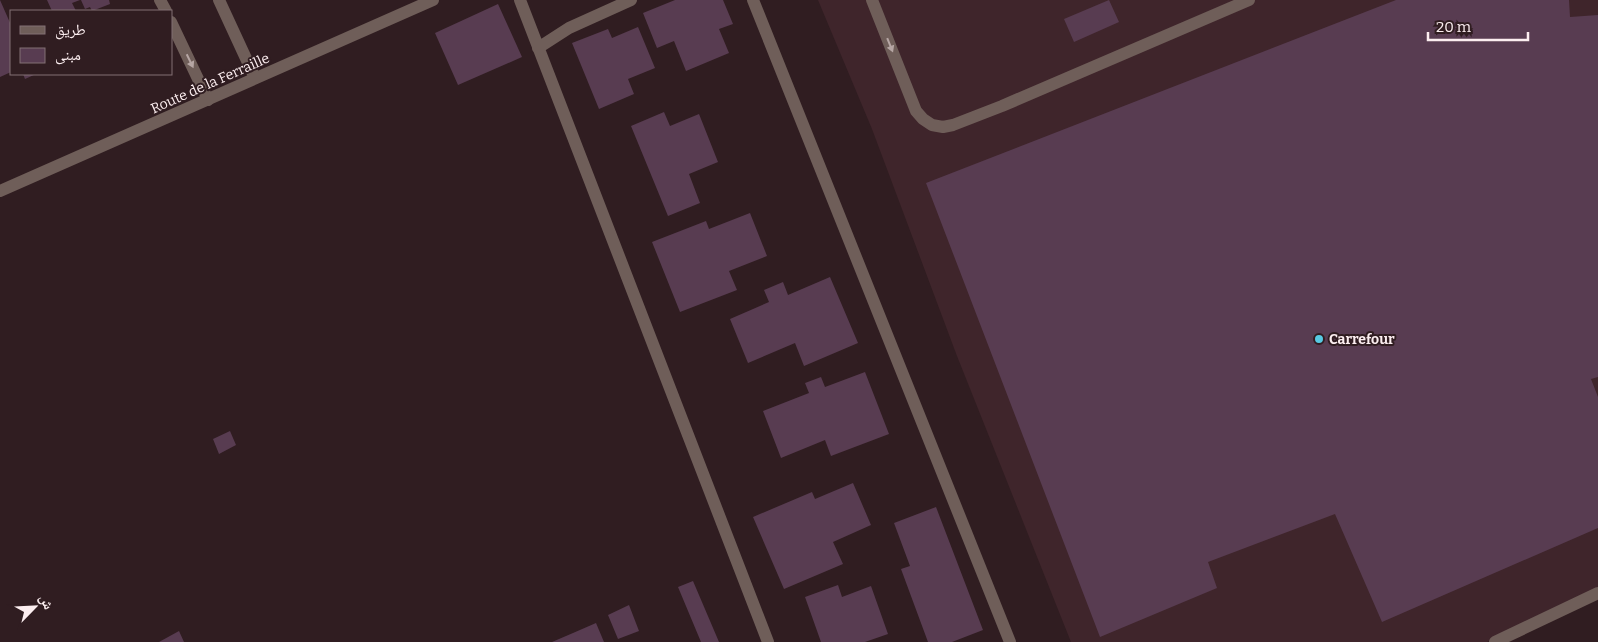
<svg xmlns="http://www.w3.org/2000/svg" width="1598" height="642" viewBox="0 0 1598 642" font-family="Bitter,'Noto Naskh Arabic',serif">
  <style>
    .built { fill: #3f252b }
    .building { fill: #583c51 }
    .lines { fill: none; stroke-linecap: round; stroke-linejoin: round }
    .service { stroke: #6f5e59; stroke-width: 12 }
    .minor { stroke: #6f5e59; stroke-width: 12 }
    .tertiary { stroke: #6f5e59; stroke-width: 12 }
    .oneway { fill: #b6a6a4 }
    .poi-dot { fill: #57c9e2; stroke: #301d21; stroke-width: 2 }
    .labels { text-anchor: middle; stroke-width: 4; stroke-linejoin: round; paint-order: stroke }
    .street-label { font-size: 14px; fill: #fceef0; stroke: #301d21 }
    .poi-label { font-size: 14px; font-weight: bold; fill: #fceef0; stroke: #301d21; text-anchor: start }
  </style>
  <rect width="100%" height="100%" fill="#301d21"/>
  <path class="built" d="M818 0H1598V596L1487 642H1071L957 356 872 129Z"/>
  <path class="building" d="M0 0 11 25V72L0 77Z
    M47 0H80L72 3 76 11H52Z
    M81 0H109L110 4 92 11 90 7 85 9Z
    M675 0H723L733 24 719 29 729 53 686 71 674 41 657 48 643 13Z
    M1109 0 1119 22 1074 42 1064 19Z
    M1396 0H1569L1570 17 1598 15V377L1591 379 1598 397V528L1382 622 1335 514 1208 562 1217 588 1100 637 926 183Z
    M498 4 522 57 458 85 435 33Z
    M638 27 655 68 628 79 634 94 599 109 572 43 608 29 612 38Z
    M23 74H36L25 79Z
    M664 112 670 126 699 114 718 162 689 174 700 203 668 216 631 126Z
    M750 213 767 256 729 271 737 290 680 312 652 242 706 221 709 229Z
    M830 277 858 343 804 366 795 343 748 363 730 319 769 302 764 290 783 282 788 295Z
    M865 372 889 434 831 456 825 440 781 458 763 411 809 393 805 383 821 377 825 387Z
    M230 431 236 445 219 454 213 439Z
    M853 483 871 525 833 542 843 564 784 589 753 517 812 492 815 499Z
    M936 507 983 630 952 642H928L901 569 910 566 894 523Z
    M693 581 719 642H701L678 587Z
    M838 585 842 597 871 586 888 634 865 642H821L805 597Z
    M629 605 639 631 618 639 608 615Z
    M596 623 604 642H552L573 633Z
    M179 631 184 642H159Z"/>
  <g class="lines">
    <path class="service" d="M872 0 916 111 923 119 932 125 943 127 953 125 1002 106 1249 0"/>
    <path class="minor" d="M160 0 166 11
      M219 0 255 78
      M520 0 768 642
      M753 0 1010 642
      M171 22 208 100
      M538 48 569 28 631 0"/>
    <path class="tertiary" d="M0 191C145 128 289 64 433 0
      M1495 642 1598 593"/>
  </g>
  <defs><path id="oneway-solid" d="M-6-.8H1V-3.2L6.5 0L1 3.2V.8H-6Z" transform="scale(1.25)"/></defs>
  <g class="oneway">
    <use href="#oneway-solid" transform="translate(890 45) rotate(68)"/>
    <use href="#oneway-solid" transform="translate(190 61) rotate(64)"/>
  </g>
  <circle class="poi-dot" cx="1319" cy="339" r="5"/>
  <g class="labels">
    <g class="street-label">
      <text transform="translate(210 83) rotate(-24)" y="5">Route de la Ferraille</text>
    </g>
    <g class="poi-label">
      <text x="1329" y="344">Carrefour</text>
    </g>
  </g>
  <rect x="10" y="10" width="162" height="65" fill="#301d21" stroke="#827174"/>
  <rect x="20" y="26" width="25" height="8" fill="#6f5e59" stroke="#827174"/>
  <text x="55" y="35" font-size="15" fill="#fceef0">طريق</text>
  <rect x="20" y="48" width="25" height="15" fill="#583c51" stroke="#827174"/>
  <text x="55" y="60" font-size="15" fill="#fceef0">مبنى</text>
  <g transform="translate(35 607) rotate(66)" stroke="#301d21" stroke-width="4" paint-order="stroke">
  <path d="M0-4L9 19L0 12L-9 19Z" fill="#fceef0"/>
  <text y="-8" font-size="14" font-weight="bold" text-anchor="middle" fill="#fceef0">ش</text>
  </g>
  <path d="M1428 32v8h100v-8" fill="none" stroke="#fceef0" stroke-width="2.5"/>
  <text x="1436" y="32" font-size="15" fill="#fceef0" stroke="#301d21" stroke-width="4" paint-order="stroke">20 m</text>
</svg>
